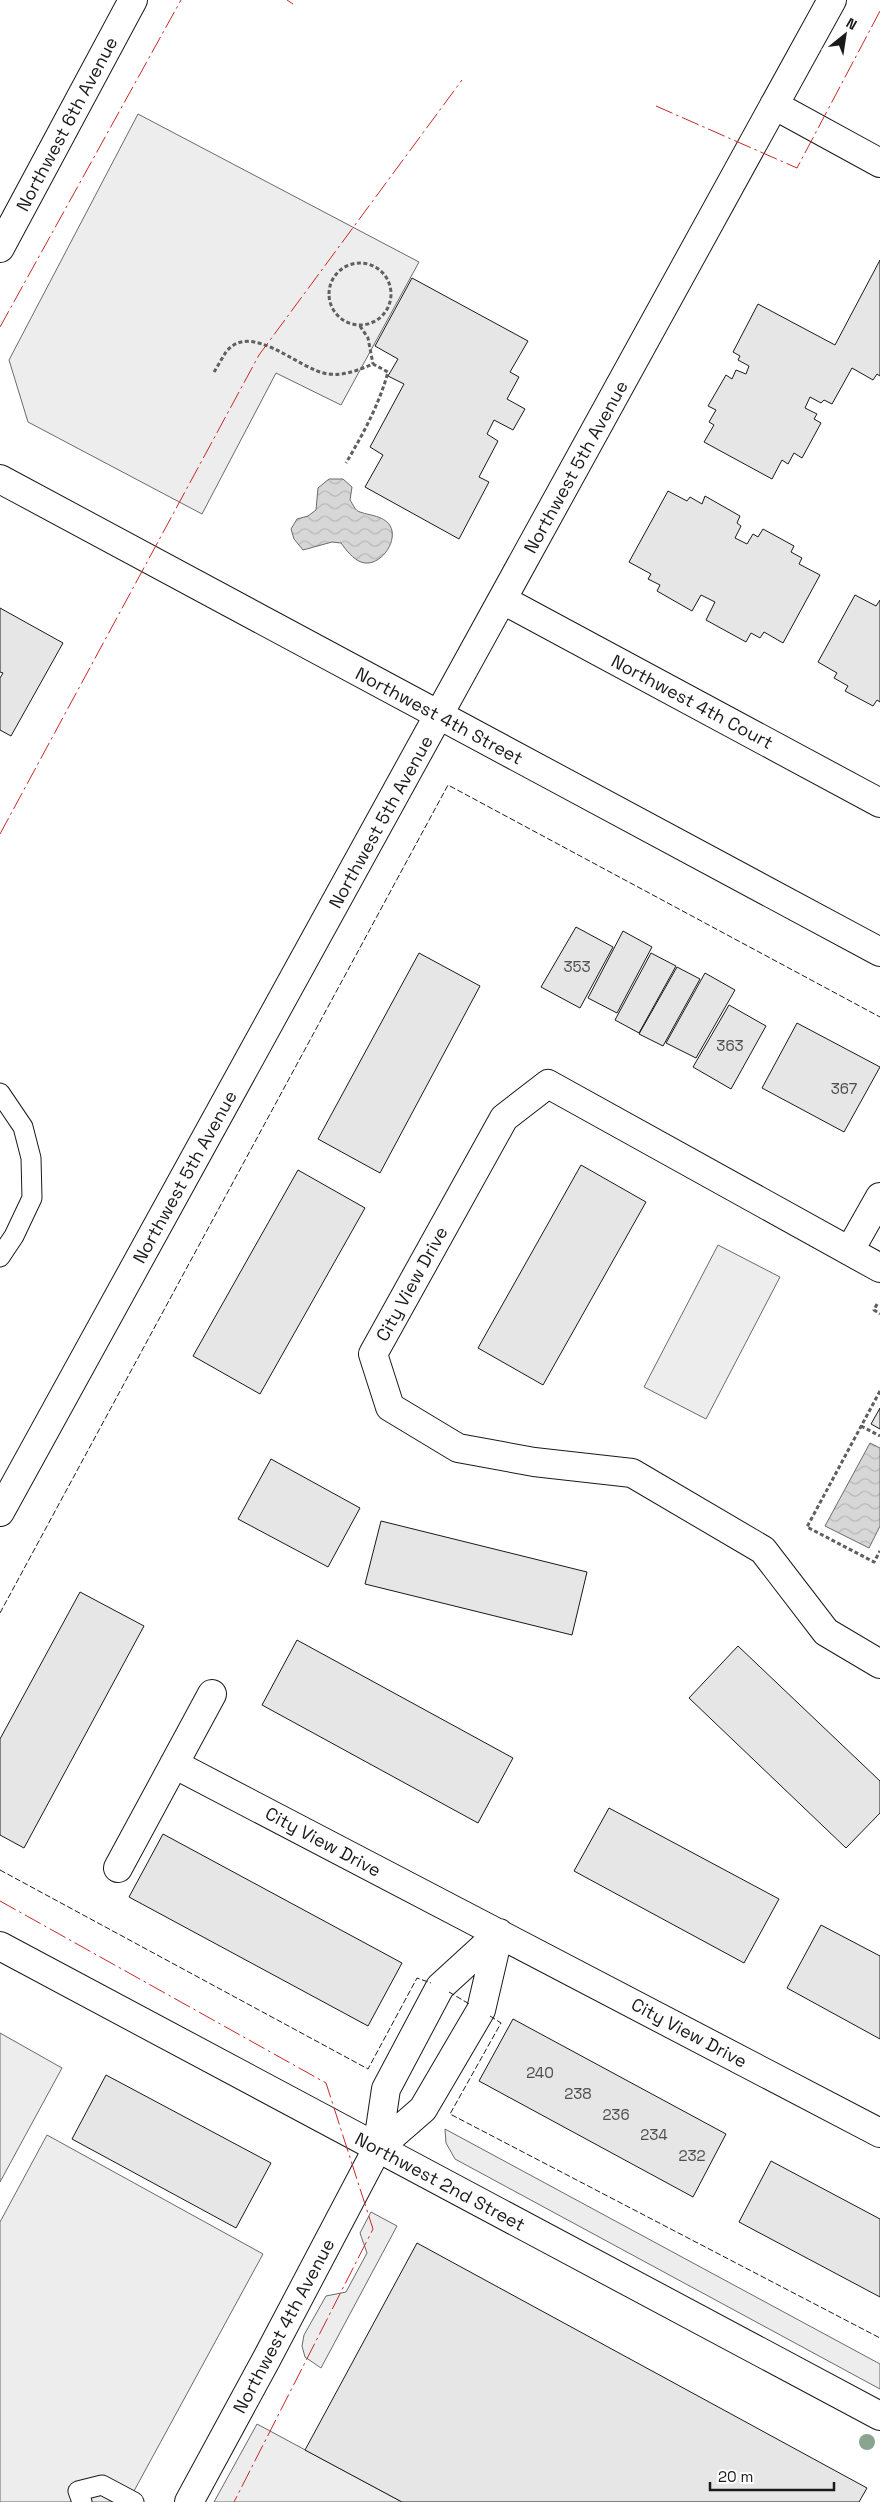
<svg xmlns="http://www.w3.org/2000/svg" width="880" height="2502" viewBox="0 0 880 2502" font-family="'Space Grotesk',sans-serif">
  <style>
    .built { fill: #ededed; stroke: #6a6a6a }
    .water { fill: url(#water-waves); stroke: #6a6a6a }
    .building { fill: #e6e6e6; stroke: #1a1a1a }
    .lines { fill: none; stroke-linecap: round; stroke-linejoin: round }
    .lane-casing { stroke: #1a1a1a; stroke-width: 21 }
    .street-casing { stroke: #1a1a1a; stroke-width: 30 }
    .secondary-casing { stroke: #1a1a1a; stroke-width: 30 }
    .path { stroke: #5f5f5f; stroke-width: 3; stroke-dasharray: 4 2.5; stroke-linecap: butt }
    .lane { stroke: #fff; stroke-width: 19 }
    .street { stroke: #fff; stroke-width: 28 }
    .secondary { stroke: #fff; stroke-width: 28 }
    .fence { stroke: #1a1a1a; stroke-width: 1; stroke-dasharray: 6 2.5; stroke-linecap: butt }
    .power { stroke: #c62828; stroke-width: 1; stroke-dasharray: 18 4 2.5 4; stroke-linecap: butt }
    .tree { fill: #8aa48f }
    .labels { text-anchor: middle; stroke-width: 4; stroke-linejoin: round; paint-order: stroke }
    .number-label { font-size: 15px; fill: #4d4d4d }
    .street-label { font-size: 18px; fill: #1a1a1a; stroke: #fff }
  </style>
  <defs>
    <pattern id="water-waves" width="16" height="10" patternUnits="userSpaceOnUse" patternTransform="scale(1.25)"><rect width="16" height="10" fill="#d7d7d7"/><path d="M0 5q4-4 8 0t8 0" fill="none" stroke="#b8b8b8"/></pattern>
  </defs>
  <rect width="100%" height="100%" fill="#fff"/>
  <path class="built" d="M138 114 419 262 341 405 276 373 202 514 28 422 9 360Z
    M718 1245 780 1277 706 1419 644 1387Z
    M0 2033 62 2068 0 2182Z
    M445 2129 880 2364V2389L455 2159 446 2143Z
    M47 2135 263 2254 128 2502H0V2222Z
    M371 2212 397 2226 321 2368 305 2357 302 2346 304 2335 326 2296 346 2292 367 2253 360 2233Z
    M257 2424 402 2502H214Z"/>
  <path class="water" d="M329 479H343L352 487 350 500C353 504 355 511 360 512 371 516 389 516 392 531 395 547 377 568 361 562 353 559 346 550 341 543L332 542 303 550 294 539 291 529 297 519 308 516 316 510 318 488Z
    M870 1443 880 1448V1526L869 1548 825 1526Z"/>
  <path class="building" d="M880 260V376L877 374 873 380 852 368 832 404 824 400 821 403 810 397 805 408 817 414 814 419 821 423 802 458 794 453 788 464 782 460 772 479 704 442 714 425 709 422 716 410 708 406 726 375 732 379 736 370 746 374 749 366 738 360 740 356 733 352 758 304 835 345Z
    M412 278 528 341 510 372 519 377 507 399 525 409 513 430 494 420 487 434 498 441 479 477 489 482 459 539 365 487 383 455 370 447 404 384 388 376 398 359 375 346Z
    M668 491 687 501 690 497 702 504 705 496 740 516 737 523 741 526 735 538 747 544 753 534 758 537 763 529 794 546 791 552 802 558 799 564 820 575 783 643 764 632 760 638 751 633 746 642 706 620 715 602 701 595 692 611 657 591 660 585 648 579 651 574 629 562Z
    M855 595 876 606 880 600V702L877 700 873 706 845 691 848 686 834 678 837 673 818 662Z
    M0 608 63 643 11 736 0 730V678L3 673 0 672Z
    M576 927 613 947 580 1008 541 987Z
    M623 931 652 947 617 1013 588 998Z
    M419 953 480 986 380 1173 318 1139Z
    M651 953 676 966 639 1033 615 1020Z
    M677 967 700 979 663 1046 639 1034Z
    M705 973 735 990 696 1058 666 1043Z
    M729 1005 766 1026 731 1089 693 1067Z
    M797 1023 880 1067 844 1132 762 1088Z
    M581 1165 646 1202 543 1385 478 1348Z
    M298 1170 365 1208 260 1394 193 1356Z
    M880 1408V1429L871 1424Z
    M271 1459 360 1508 328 1567 238 1519Z
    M381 1521 587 1572 572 1635 365 1584Z
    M80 1592 144 1626 24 1848 0 1835V1739Z
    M297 1640 513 1758 478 1823 262 1705Z
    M738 1646 880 1781V1813L846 1848 689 1698Z
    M609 1808 779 1899 744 1963 574 1871Z
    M163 1834 402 1963 368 2026 129 1897Z
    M821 1925 880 1956V2039L787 1988Z
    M513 2019 726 2134 693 2197 479 2081Z
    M106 2075 271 2163 236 2228 72 2139Z
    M771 2161 880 2219V2297L739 2222Z
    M417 2243 867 2488 859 2502H402L305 2450Z"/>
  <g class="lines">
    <g class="lane-casing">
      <path id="lane" d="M0 1093 23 1127 31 1158 32 1198 14 1236 0 1257
        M82 2502 78 2491 102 2485 134 2502"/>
    </g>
    <g class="street-casing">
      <path id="street" d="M774 105 880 163
        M0 248 133 0
        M503 600 880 803
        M850 1250 880 1197
        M880 1268 548 1084 504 1118 373 1354 390 1407 458 1448 534 1462 632 1473 763 1550 826 1632 880 1664
        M0 1512 832 0
        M174 1764 880 2133
        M118 1868 212 1694
        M0 1946 880 2416
        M377 2149 423 2109 481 2010 499 1933
        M189 2502 266 2360 377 2149 386 2089 440 1987 499 1933"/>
    </g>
    <g class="secondary-casing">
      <path id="secondary" d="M0 479 880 952"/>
    </g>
    <path class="path" d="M329 294a31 31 0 1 1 62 0a31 31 0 1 1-62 0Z
      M360 326 368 338 373 364
      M214 372C218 366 222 358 226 352 251 320 299 370 328 374 345 376 358 370 373 364L388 372C379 405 363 434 346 463
      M877 1304 874 1310 880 1314
      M880 1391 807 1527 874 1562 880 1551
      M861 1426 880 1436"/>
    <use href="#lane" class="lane"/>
    <use href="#street" class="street"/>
    <use href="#secondary" class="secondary"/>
    <path class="fence" d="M0 1613 448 785 880 1017
      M0 1870 368 2069 417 1978 431 1983
      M449 1992 471 2005
      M490 2016 501 2023 450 2114 880 2338"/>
    <path class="power" d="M287 0 293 4
      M656 106 797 168 880 11
      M0 327 181 0
      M0 834 259 355 462 80
      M0 1901 326 2083 373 2229 234 2502"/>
  </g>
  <circle class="tree" cx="867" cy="2442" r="8"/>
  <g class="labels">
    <g class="number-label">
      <text x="577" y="972">353</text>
      <text x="730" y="1051">363</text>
      <text x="844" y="1094">367</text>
      <text x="540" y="2078">240</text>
      <text x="578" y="2099">238</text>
      <text x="616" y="2120">236</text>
      <text x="654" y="2140">234</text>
      <text x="692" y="2161">232</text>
    </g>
    <g class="street-label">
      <text transform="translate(67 124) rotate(-62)" y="6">Northwest 6th Avenue</text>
      <text transform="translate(576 467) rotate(-61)" y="6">Northwest 5th Avenue</text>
      <text transform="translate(692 702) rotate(28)" y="6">Northwest 4th Court</text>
      <text transform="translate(439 716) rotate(28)" y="6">Northwest 4th Street</text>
      <text transform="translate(381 822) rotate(-61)" y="6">Northwest 5th Avenue</text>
      <text transform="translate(185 1177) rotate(-61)" y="6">Northwest 5th Avenue</text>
      <text transform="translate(412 1284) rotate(-61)" y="6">City View Drive</text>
      <text transform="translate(323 1842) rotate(28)" y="6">City View Drive</text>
      <text transform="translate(689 2033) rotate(28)" y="6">City View Drive</text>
      <text transform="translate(440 2182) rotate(28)" y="6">Northwest 2nd Street</text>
      <text transform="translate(284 2326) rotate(-62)" y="6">Northwest 4th Avenue</text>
    </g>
  </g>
  <g transform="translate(845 35) rotate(30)" stroke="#ffffff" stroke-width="4" paint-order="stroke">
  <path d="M0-4L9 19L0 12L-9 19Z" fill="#1a1a1a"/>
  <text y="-8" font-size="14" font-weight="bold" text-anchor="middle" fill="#1a1a1a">N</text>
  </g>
  <path d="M710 2482v8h124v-8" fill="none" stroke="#1a1a1a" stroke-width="2.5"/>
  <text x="718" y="2482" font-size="15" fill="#1a1a1a" stroke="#ffffff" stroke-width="4" paint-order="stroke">20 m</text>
</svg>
